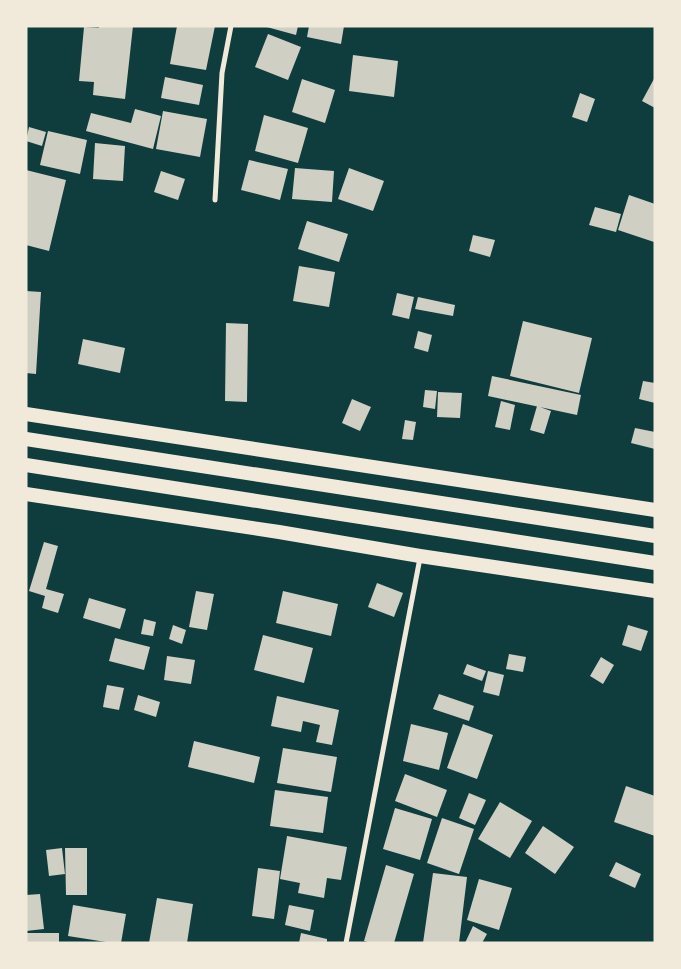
<svg xmlns="http://www.w3.org/2000/svg" width="681" height="969" viewBox="0 0 681 969" font-family="Spectral,serif">
  <style>
    .building { fill: #cfcfc3 }
    .lines { fill: none; stroke-linecap: round; stroke-linejoin: round }
    .minor { stroke: #f1e9da; stroke-width: 5 }
    .trunk { stroke: #f1e9da; stroke-width: 14 }
  </style>
  <rect width="100%" height="100%" fill="#0f3d3e"/>
  <path class="building" d="M99 26H133L125 99 93 95 94 82 79 81 84 27 99 28Z
    M177 26H215L206 70 170 64Z
    M263 26H298L296 35Z
    M309 26H344L341 44 307 37Z
    M268 34 301 47 288 80 255 67Z
    M353 55 398 61 394 97 349 91Z
    M165 77 203 85 199 105 161 98Z
    M655 77V108L642 101Z
    M302 79 335 90 325 123 292 112Z
    M580 93 595 99 587 122 572 117Z
    M135 109 161 116 153 149 86 131 91 113 131 123Z
    M163 111 207 119 200 157 156 149Z
    M264 115 308 128 298 163 255 151Z
    M29 127 46 132 42 146 26 141Z
    M48 131 87 140 80 174 40 165Z
    M95 143 125 146 123 181 93 179Z
    M249 160 288 169 280 200 241 190Z
    M295 168 334 171 332 202 292 199Z
    M349 168 384 181 373 211 338 199Z
    M26 170 66 180 49 251 26 245Z
    M161 171 185 179 178 200 154 192Z
    M629 195 655 204V239L654 242 618 230Z
    M595 207 621 214 616 232 589 225Z
    M307 221 348 234 339 262 298 249Z
    M473 235 495 240 490 257 469 251Z
    M299 266 335 272 329 307 293 301Z
    M26 291 41 292 36 374 26 373Z
    M397 293 414 297 409 319 392 315Z
    M418 297 455 305 453 316 415 309Z
    M523 321 592 338 579 393 510 376Z
    M226 323 248 324 247 402 225 401Z
    M418 331 432 335 428 352 414 348Z
    M83 339 125 348 120 373 78 364Z
    M492 376 581 395 577 415 488 396Z
    M643 381 655 383V403L639 399Z
    M425 390 437 391 435 409 423 407Z
    M438 392 462 393 460 418 437 417Z
    M352 399 371 407 360 431 342 423Z
    M501 401 515 405 510 430 495 427Z
    M537 406 551 411 544 434 530 430Z
    M405 420 416 422 413 440 402 439Z
    M635 428 655 432V449L631 443Z
    M44 542 58 546 46 589 64 594 58 613 42 608 45 596 29 591Z
    M377 583 403 593 394 617 368 607Z
    M196 591 214 594 207 630 189 627Z
    M283 591 338 604 331 636 276 623Z
    M89 598 126 609 120 629 83 618Z
    M144 619 156 622 153 636 141 634Z
    M173 625 186 630 182 644 169 639Z
    M628 625 648 631 641 651 622 645Z
    M263 635 313 648 304 683 254 670Z
    M115 638 150 647 144 670 109 661Z
    M509 654 526 657 523 672 506 669Z
    M167 656 195 660 191 684 164 680Z
    M601 657 614 665 603 684 590 676Z
    M467 664 486 671 482 681 463 674Z
    M488 671 504 675 499 696 483 692Z
    M107 685 124 688 119 710 103 707Z
    M439 694 474 706 469 721 433 709Z
    M138 695 160 702 156 717 134 710Z
    M277 696 339 710 332 745 316 742 320 725 303 721 301 732 271 726Z
    M411 724 448 733 439 770 403 761Z
    M463 724 493 735 477 779 447 768Z
    M194 741 260 757 254 783 188 767Z
    M283 748 337 757 331 792 277 783Z
    M405 774 447 790 437 817 395 801Z
    M626 786 655 796V836L614 822Z
    M275 790 328 797 323 833 270 826Z
    M469 793 486 800 475 825 459 818Z
    M500 802 532 821 510 858 478 839Z
    M395 808 432 819 420 860 383 849Z
    M442 818 474 829 459 874 427 863Z
    M543 826 574 847 555 874 525 853Z
    M287 836 347 847 341 880 327 878 324 898 298 893 300 883 280 879Z
    M62 848 65 874 49 876 46 850Z
    M65 848H87V895H66Z
    M616 862 641 874 635 888 609 876Z
    M386 865 414 874 394 943H371L364 941Z
    M258 868 280 871 274 919 252 916Z
    M433 873 467 877 459 943H423Z
    M479 879 512 888 499 930 467 920Z
    M40 894 44 929 26 931V895Z
    M157 898 193 904 187 943H149Z
    M73 905 126 914 121 943H106V942L68 936Z
    M289 905 314 910 310 931 285 925Z
    M473 926 487 934 482 943H465Z
    M26 933H59V943H26Z
    M301 933 327 939V943H299Z"/>
  <g class="lines">
    <path class="minor" d="M215 200 222 73 231 26
      M346 943 420 558"/>
    <path class="trunk" d="M26 414 655 510
      M26 439 655 536
      M26 465 655 563
      M26 494 279 532 420 556 655 591"/>
  </g>
  <rect width="681" height="969" fill="none" stroke="#f1e9da" stroke-width="55"/>
</svg>
